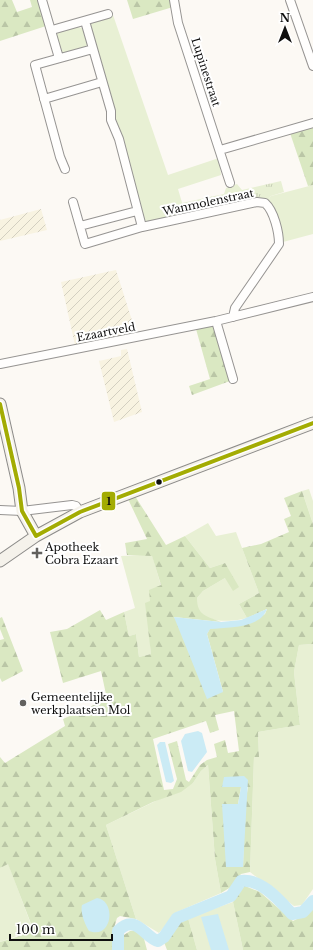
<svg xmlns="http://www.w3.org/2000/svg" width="313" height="950" viewBox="0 0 313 950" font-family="'Libre Baskerville',serif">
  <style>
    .farmland { fill: url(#farmland-furrows) }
    .grass { fill: #e8f0d4 }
    .forest { fill: url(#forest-firs); fill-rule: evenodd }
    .park { fill: url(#park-tufts) }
    .water { fill: #cbebf5 }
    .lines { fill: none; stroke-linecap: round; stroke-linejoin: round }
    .river { stroke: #cbebf5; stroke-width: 12 }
    .street-casing { stroke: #969492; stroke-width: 10 }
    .secondary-casing { stroke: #8c8b89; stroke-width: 13 }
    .street { stroke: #fffefd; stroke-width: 8 }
    .secondary { stroke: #f5f2eb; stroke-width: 11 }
    .bus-1-casing { stroke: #fff; stroke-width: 7 }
    .bus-1 { stroke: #a3ac03; stroke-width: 4 }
    .bus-dot { fill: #0f0f0f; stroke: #fff; stroke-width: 1.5 }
    .poi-dot { fill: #62615f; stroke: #fff; stroke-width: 1.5 }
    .labels { text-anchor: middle; stroke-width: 4; stroke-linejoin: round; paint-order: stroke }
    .street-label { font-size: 11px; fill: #0f0f0f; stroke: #fff }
    .poi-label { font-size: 11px; fill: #0f0f0f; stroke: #fff; text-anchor: start }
    .line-badge { stroke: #fff; stroke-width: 1.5 }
    .pale-badge-label { font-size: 11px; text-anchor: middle; font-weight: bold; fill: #111 }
  </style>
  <defs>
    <pattern id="farmland-furrows" width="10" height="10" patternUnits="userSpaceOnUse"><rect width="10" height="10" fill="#f8f3e1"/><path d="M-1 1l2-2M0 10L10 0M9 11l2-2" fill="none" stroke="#d3cfc0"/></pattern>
    <pattern id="forest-firs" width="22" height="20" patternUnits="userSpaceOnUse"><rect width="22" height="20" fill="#dae8c2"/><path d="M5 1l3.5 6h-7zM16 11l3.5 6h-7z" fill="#bac6a6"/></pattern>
    <pattern id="park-tufts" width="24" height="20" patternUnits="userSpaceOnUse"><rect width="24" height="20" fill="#e8f0d4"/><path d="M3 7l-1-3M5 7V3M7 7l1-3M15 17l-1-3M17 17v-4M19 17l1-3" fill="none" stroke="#c6cdb5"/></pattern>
  </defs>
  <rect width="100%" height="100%" fill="#fcf9f4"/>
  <path class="farmland" d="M41 209 47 230 0 241V220Z
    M116 270 136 333 75 345 61 282Z
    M127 349 142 412 114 422 99 361 121 356V350Z"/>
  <path class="grass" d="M113 15 168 175 219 158 221 175 178 189 186 216 147 223 144 219 88 23Z
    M76 27 82 28 88 41 87 45C81 51 68 55 60 51L57 34 60 31Z
    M313 185V234L283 242C282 229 278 208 267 201L271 196Z
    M309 489 313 501V524L302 491Z
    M208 523 216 536 236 532 259 593 239 604 247 618C234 622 203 624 197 608 196 605 197 601 197 598L203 591 225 578V563L210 568 185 536Z
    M143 555H152L161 586 150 601 149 629 151 654 139 657 136 634 129 636 124 612 135 608 121 556Z
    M313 644V889L302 905 294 906 250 872 254 757H259L258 732 300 725 294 672 299 645Z
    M208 765 215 859 221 893 177 912 159 933 136 919 106 825 193 783 201 771Z
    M8 863 33 930 0 942V868Z
    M233 902 243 950H197L188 918Z"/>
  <path class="forest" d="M0 0H12L17 12 32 7 30 0H38L46 26 0 41Z
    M127 0H170L173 7 133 19Z
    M313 126V185L308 186 290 133Z
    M213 325 230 381 192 395 189 386 210 379 196 329Z
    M302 491 313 524V644L299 645 294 672 300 725 258 732 259 757H254L250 872 241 874 231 887 221 893 215 859 208 765 201 771 193 783 181 792 153 802 106 825 136 919 120 916 117 918 114 928 113 950H0V942L20 936 33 929 8 864 0 868V757L5 763 65 726 63 719 107 699 101 671 63 683 50 632 67 629 100 610 106 620 124 612 129 636 136 634 139 657 151 654 145 603 150 601 149 590 161 585 152 556 127 555 125 543 147 539 128 499 135 496 166 545 185 536 210 568 225 563 239 587 233 591 225 578 203 591 197 598C197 616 207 616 221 622L174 617 223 692 207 634 210 628C231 627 247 626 265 614L267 609 247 618 239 604 259 593 242 548 261 544 289 532 284 519 291 516 284 498ZM234 711 239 751 228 753 225 740 214 744 217 757 207 760 200 765 189 782 186 780 177 741 168 744 177 779 173 789 164 790 153 739 206 721 210 733 219 730 215 715ZM241 787H248L245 805 243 866 222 804H238Z
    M2 617 23 671 2 682 0 678V640L4 639 0 629V618Z
    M245 886 260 892 293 921 305 915 313 908V950H243L233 902 240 888Z
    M188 918 197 950H167L164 942 180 923Z
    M138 930 143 935 147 950H123L124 935 130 931Z"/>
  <path class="park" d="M281 181 284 192 271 196 267 201 261 198 186 216 182 203 224 194 226 188 237 184 242 190Z"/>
  <path class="water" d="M267 609C260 629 227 627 210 629L207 634 223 692 207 699 174 617 221 622 241 620Z
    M198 731 202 733 207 752 192 772 188 771 181 741 185 734Z
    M160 742H165L174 781 171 783 166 782 157 745Z
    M244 776 248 780 243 867H226L222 804H238L241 787H222L224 777Z
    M97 898C117 901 112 940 89 931 85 924 80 913 82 905Z
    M218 914 229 950H211L201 917Z"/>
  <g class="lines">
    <path class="river" d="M118 950V931C136 912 146 939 158 941L164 937 177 918 231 896 241 881C261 878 280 901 292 914L303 912 313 901"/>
    <g class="street-casing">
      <path id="street" d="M42 0 59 58
        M174 0 178 23 230 183
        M290 0 313 66
        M85 21 111 111V120L119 139 142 227
        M52 30 108 14
        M44 99 102 82
        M220 150 313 123
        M65 169 60 157 35 65 93 49
        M73 202 85 244 142 227 257 202 265 203C274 211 279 232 279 244L235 308 233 317
        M80 226 137 211
        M216 321 233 379
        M0 364 216 321 313 297
        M0 510 22 511 72 505 76 506 80 512"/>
    </g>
    <g class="secondary-casing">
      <path id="secondary" d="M0 404 19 488 22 511 36 536
        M0 561 36 536 80 512 313 423"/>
    </g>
    <use href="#street" class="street"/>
    <use href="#secondary" class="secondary"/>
    <g class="bus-1-casing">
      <path id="bus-1" d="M0 404 19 488 22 511 36 536 80 512 313 423"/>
    </g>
    <use href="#bus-1" class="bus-1"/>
  </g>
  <circle class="bus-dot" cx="159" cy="482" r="3.5"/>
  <g class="poi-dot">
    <path d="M35 547h4v4h4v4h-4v4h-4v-4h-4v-4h4z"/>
    <circle cx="23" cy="703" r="4"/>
  </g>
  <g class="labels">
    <g class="street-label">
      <text transform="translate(206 72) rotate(72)" y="4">Lupinestraat</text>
      <text transform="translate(208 202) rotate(-12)" y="4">Wanmolenstraat</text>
      <text transform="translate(106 332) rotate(-11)" y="4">Ezaartveld</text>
    </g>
    <g class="poi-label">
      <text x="45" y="551">Apotheek<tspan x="45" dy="13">Cobra Ezaart</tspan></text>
      <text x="31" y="701">Gemeentelijke<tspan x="31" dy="13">werkplaatsen Mol</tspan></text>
    </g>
  </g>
  <rect class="line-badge" x="101" y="491" width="15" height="20" rx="4" fill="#a3ac03"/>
  <g class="pale-badge-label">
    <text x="109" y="505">1</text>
  </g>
  <g transform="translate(285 28)" stroke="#ffffff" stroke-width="3" paint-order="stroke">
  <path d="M0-3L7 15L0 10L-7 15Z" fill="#0f0f0f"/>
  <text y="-6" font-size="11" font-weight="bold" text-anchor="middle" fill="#0f0f0f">N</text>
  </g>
  <path d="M10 934v6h102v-6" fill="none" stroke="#0f0f0f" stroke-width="2"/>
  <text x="16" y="934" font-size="12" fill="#0f0f0f" stroke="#ffffff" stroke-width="3" paint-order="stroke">100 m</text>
</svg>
